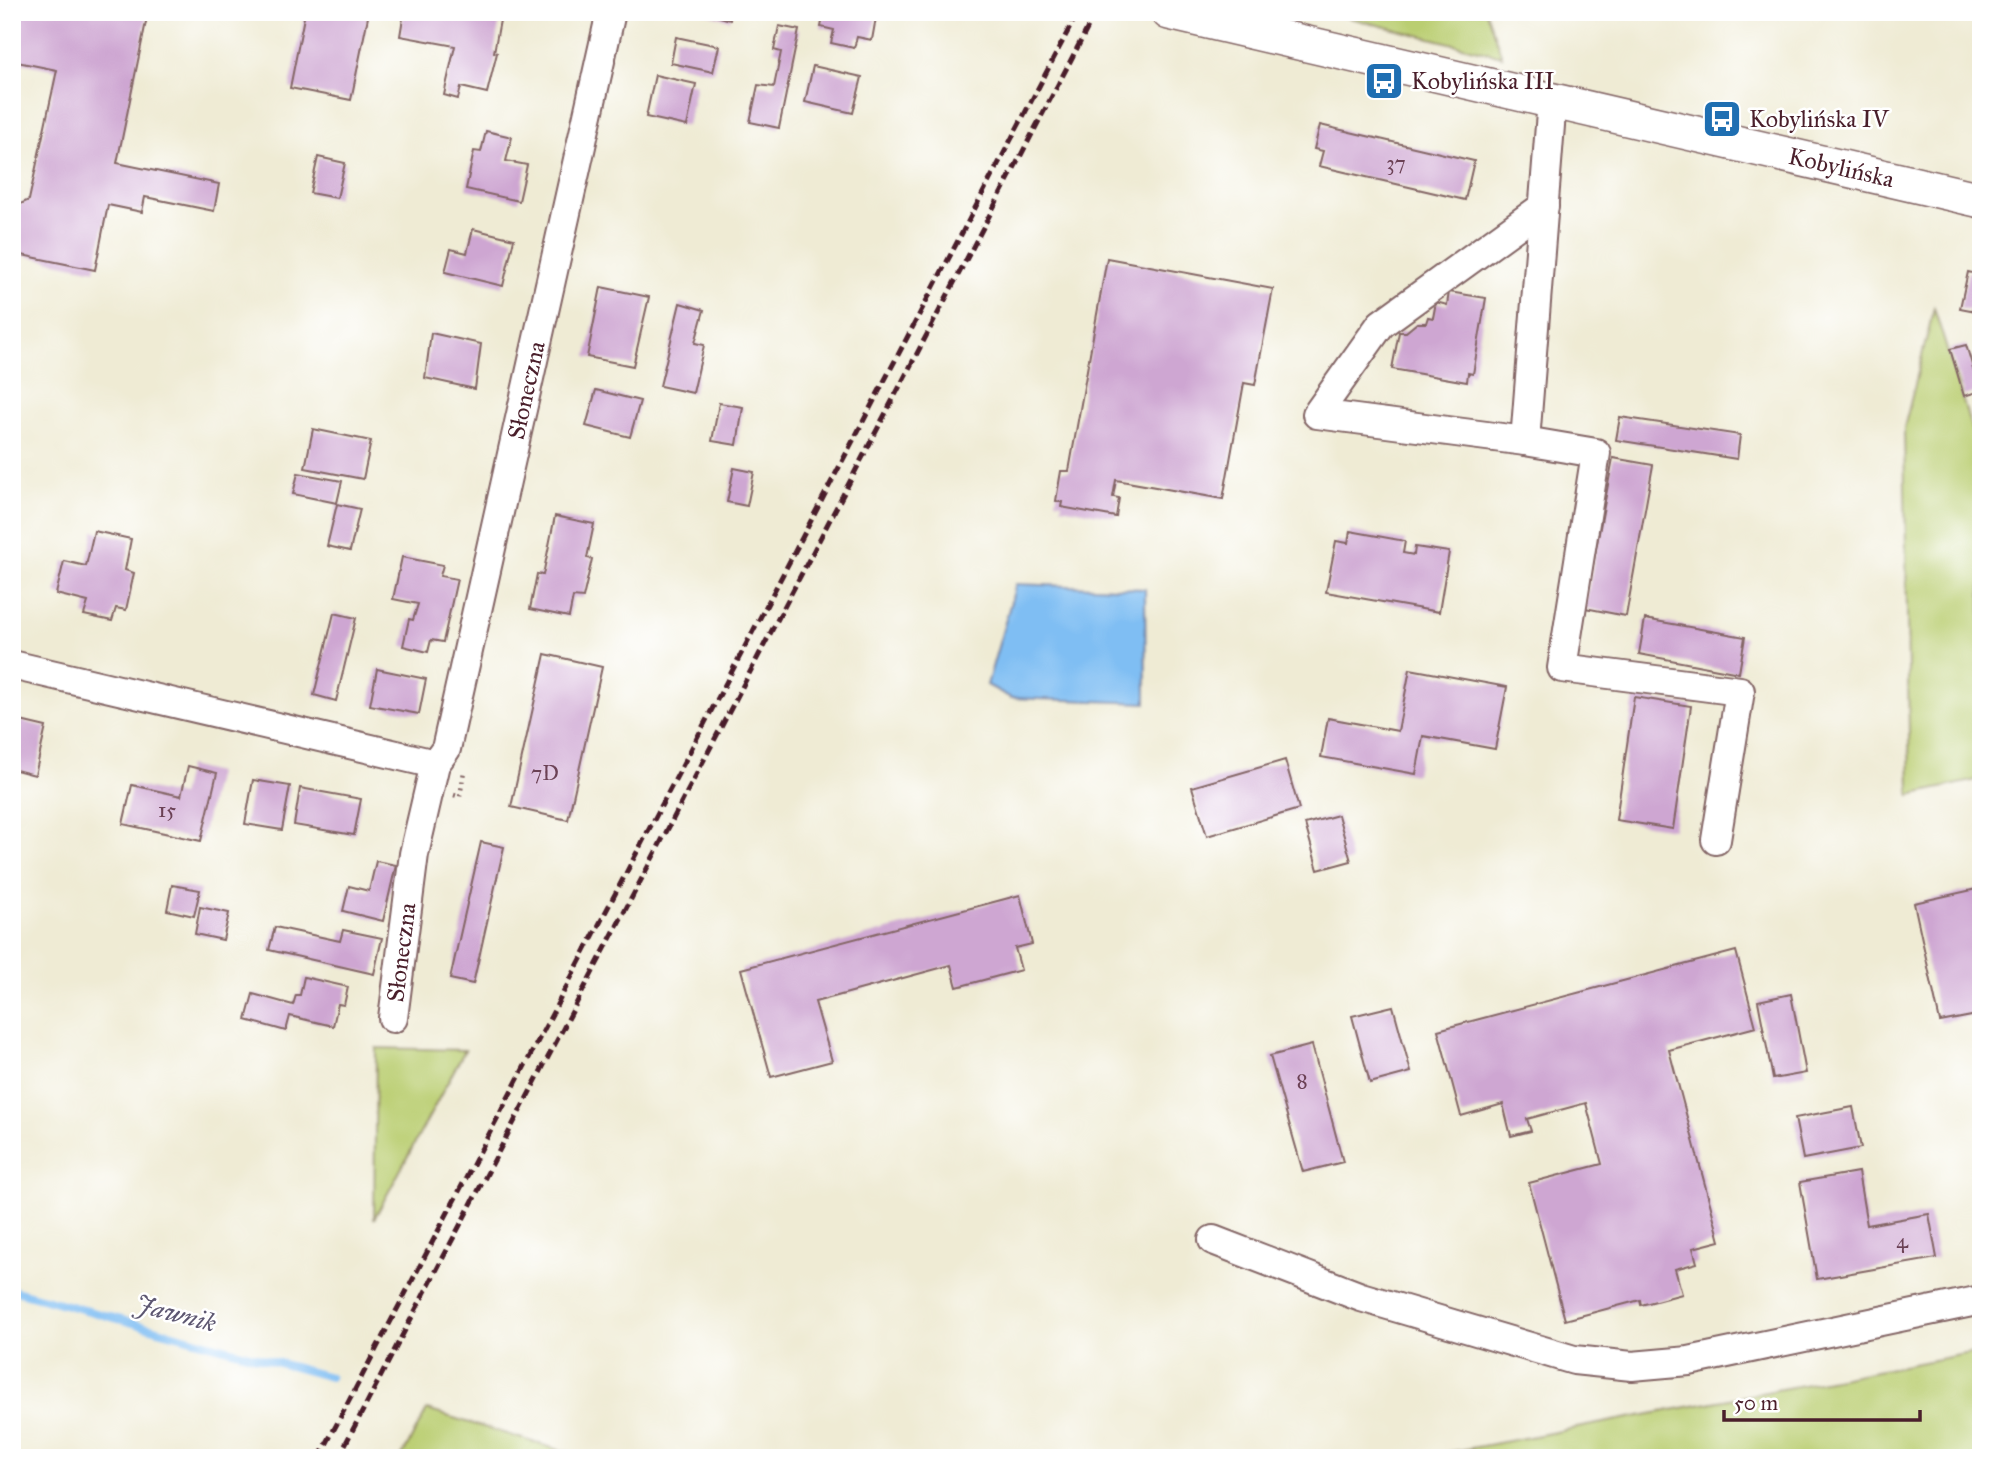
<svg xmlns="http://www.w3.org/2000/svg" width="1993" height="1470" viewBox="0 0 1993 1470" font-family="'IM FELL Great Primer',serif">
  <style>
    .green { fill: #bace71; stroke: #82764e; stroke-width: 2 }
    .water { fill: #7fbef3; stroke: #646e8f; stroke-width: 2 }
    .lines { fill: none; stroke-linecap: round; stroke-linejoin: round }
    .stream { stroke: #7fbef3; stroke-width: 8 }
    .building { fill: #cea6d2 }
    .minor-casing { stroke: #846666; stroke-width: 32 }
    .major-casing { stroke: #846666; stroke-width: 38 }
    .path { stroke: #846666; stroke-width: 4.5; stroke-dasharray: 2 5; stroke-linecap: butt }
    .minor { stroke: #fff; stroke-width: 28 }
    .major { stroke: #fff; stroke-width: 35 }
    .rail { stroke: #4a1f2b; stroke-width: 5; stroke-dasharray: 10 5; stroke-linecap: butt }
    .labels { text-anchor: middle; stroke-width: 5; stroke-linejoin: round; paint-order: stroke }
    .number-label { font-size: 21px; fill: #6b4155 }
    .poi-label { font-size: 24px; fill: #4a1f2b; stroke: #fff; text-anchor: start }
    .street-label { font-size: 24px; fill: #4a1f2b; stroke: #fff }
    .water-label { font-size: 26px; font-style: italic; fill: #5d5771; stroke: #fff }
  </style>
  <rect width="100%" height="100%" fill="#fff"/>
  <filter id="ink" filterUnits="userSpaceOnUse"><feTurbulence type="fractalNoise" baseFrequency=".0143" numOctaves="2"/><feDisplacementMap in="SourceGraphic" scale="14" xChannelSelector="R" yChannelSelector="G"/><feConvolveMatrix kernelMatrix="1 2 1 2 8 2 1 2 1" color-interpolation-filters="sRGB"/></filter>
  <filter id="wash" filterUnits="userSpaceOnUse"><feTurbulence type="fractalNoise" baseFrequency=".00686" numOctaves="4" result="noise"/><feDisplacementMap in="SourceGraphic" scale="28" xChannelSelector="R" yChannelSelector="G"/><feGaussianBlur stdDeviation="1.57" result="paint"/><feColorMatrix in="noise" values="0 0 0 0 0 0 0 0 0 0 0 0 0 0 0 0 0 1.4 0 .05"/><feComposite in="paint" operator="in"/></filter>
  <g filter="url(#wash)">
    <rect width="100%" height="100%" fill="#efebd4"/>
    <path class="green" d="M1326 12H1486L1502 56Z
      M1934 308 1981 459V779L1910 795 1904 428Z
      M376 1048 465 1050 374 1219Z
      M1981 1351V1458H1419Z
      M427 1410 586 1458H401Z"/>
    <path class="water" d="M1016 584 1145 589 1146 703 1011 698 987 685Z"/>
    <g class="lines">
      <path class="stream" d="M12 1290 330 1377"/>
    </g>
    <g id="blocks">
      <path class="building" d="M12 12H148L117 163 219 184 214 211 145 197 142 212 108 205 95 270 12 253V208L29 200 57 70 12 61Z
        M239 12H267L265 19Z
        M305 12H369L351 100 290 88Z
        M404 12 501 15 494 52 497 53 487 93 461 87 458 99 444 95 455 46 400 36Z
        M703 12H731L730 20Z
        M824 12H877L872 40 857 37 854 48 831 43 834 30 821 27Z
        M779 26 799 30 779 128 750 122 758 85 774 87 781 52 774 50Z
        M676 37 719 46 713 72 671 63Z
        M813 66 862 77 853 113 805 102Z
        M655 75 696 84 687 126 646 117Z
        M1320 125 1474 161 1465 200 1319 166 1323 151 1314 149Z
        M486 131 512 137 506 161 527 165 519 201 466 189 474 151 481 152Z
        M318 157 345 163 337 198 310 193Z
        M473 229 514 239 503 286 445 272 451 249 467 253Z
        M1107 258 1273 289 1255 385 1244 383 1223 499 1116 480 1113 497 1119 498 1116 517 1061 507 1062 502 1056 501 1061 471H1069Z
        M1968 272 1981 275V312L1960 308Z
        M601 287 649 297 633 366 587 357Z
        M1449 292 1486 298 1473 374 1468 373 1467 382 1392 369 1399 332H1406L1417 323H1426L1428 317 1433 318 1436 302 1447 305Z
        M680 303 704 310 695 343 704 345 693 393 660 386Z
        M431 333 481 344 475 389 425 378Z
        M1966 345 1980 391 1964 396 1950 349Z
        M596 390 640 401 630 437 586 426Z
        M719 403 743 407 737 445 712 441Z
        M1620 417 1740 435 1737 459 1616 440Z
        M313 429 371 441 363 479 305 468Z
        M1613 458 1653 465 1626 616 1585 608Z
        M734 468 754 472 747 506 727 502Z
        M298 473 342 481 337 503 293 494Z
        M337 504 360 509 350 551 327 546Z
        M555 516 594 524 587 558 592 559 583 598 573 597 569 617 530 609 537 574 543 575Z
        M94 531 131 539 125 570 134 573 126 610 116 608 112 621 84 615 88 602 56 594 64 561 86 566Z
        M1350 531 1405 541 1403 553 1414 555 1415 547 1449 552 1439 612 1326 592 1336 541 1348 543Z
        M402 557 443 565 440 576 457 579 443 642 431 640 428 652 403 646 409 619 413 620 418 604 393 599Z
        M334 613 356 618 336 701 314 695Z
        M1645 619 1745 637 1739 673 1639 654Z
        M545 654 602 667 568 820 511 807Z
        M377 669 426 679 419 714 370 705Z
        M1410 669 1507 687 1495 749 1423 736 1416 774 1321 757 1328 718 1398 731Z
        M1634 697 1691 706 1673 829 1616 820Z
        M12 719 46 727 35 775 12 769Z
        M1285 760 1299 809 1207 836 1192 787Z
        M188 766 217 773 201 841 123 824 132 785 181 796Z
        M253 780 290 786 282 830 245 824Z
        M300 788 361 799 354 835 294 825Z
        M1338 815 1351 861 1318 870 1305 824Z
        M481 842 504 847 473 984 450 979Z
        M376 861 396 865 383 921 343 911 349 886 369 891Z
        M172 885 200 890 194 916 167 910Z
        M1981 888V1026L1977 1015 1940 1022 1914 903Z
        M1020 895 1032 944 1015 948 1021 970 957 987 951 965 815 1002 832 1061 771 1077 741 969Z
        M200 907 229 913 223 940 195 934Z
        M275 927 340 941 343 930 382 938 374 974 269 950Z
        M1736 951 1756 1027 1669 1050 1720 1241 1693 1248 1697 1263 1675 1269 1682 1294 1641 1305 1640 1300 1565 1320 1529 1183 1602 1164 1586 1103 1527 1119 1531 1131 1511 1136 1503 1104 1461 1116 1438 1030Z
        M304 977 348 987 344 1005 338 1004 333 1026 290 1016 286 1031 246 1020 253 994 293 1005 296 995H300Z
        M1791 994 1806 1073 1773 1079 1758 1001Z
        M1393 1006 1411 1072 1370 1083 1352 1016Z
        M1312 1045 1343 1162 1303 1172 1270 1056Z
        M1853 1107 1861 1148 1803 1159 1795 1118Z
        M1858 1172 1867 1225 1929 1214 1937 1258 1817 1279 1800 1182Z"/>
    </g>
  </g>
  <g filter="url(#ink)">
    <use href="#blocks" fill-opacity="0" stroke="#846666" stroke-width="2"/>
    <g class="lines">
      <g class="minor-casing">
        <g id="minor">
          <path d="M1552 100 1525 441 1596 453 1562 668 1740 691 1716 840"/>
          <path d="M1525 441 1317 414 1381 324 1544 206"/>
          <path d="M12 665 435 764"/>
          <path id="s1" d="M393 1018 414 854 435 764 446 749 611 12"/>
          <path d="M1213 1240 1361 1297 1574 1360 1632 1366 1689 1361 1981 1300"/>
        </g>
      </g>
      <g class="major-casing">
        <g id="major">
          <path id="s2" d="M1169 12 1981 200"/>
        </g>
      </g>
      <path class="path" d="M454 795 460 797 464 771"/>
      <use href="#minor" class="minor"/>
      <use href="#major" class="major"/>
      <path class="rail" d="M319 1458 1078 12
        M338 1458 1096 12"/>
    </g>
  </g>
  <defs>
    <g id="bus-square" transform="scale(2.0125)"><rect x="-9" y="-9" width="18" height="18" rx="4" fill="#1f6fb2" stroke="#fff"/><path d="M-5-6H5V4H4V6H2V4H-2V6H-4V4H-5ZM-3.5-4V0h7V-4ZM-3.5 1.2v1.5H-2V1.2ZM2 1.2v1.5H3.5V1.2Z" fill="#fff"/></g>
  </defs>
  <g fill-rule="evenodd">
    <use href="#bus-square" x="1384" y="81"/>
    <use href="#bus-square" x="1722" y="119"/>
  </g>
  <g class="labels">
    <g class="number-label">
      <text x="1396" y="170">37</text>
      <text x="545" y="780">7D</text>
      <text x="167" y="817">15</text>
      <text x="1302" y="1088">8</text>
      <text x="1902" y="1248">4</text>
    </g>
    <g class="poi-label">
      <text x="1411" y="89">Kobylińska III</text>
      <text x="1749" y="127">Kobylińska IV</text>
    </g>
    <g class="street-label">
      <text dy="8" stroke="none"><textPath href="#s2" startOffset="690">Kobylińska</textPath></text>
      <text dy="8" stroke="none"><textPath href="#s1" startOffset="644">Słoneczna</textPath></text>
      <text dy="8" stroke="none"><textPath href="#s1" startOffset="66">Słoneczna</textPath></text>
    </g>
    <g class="water-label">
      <text transform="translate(176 1313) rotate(15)" y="9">Jawnik</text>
    </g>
  </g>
  <rect width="1993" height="1470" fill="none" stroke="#fff" stroke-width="42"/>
  <path d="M1724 1410v10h196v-10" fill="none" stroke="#4a1f2b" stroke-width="3.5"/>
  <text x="1734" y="1410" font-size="21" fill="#4a1f2b" stroke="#ffffff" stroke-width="5" paint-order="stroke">50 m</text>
</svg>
